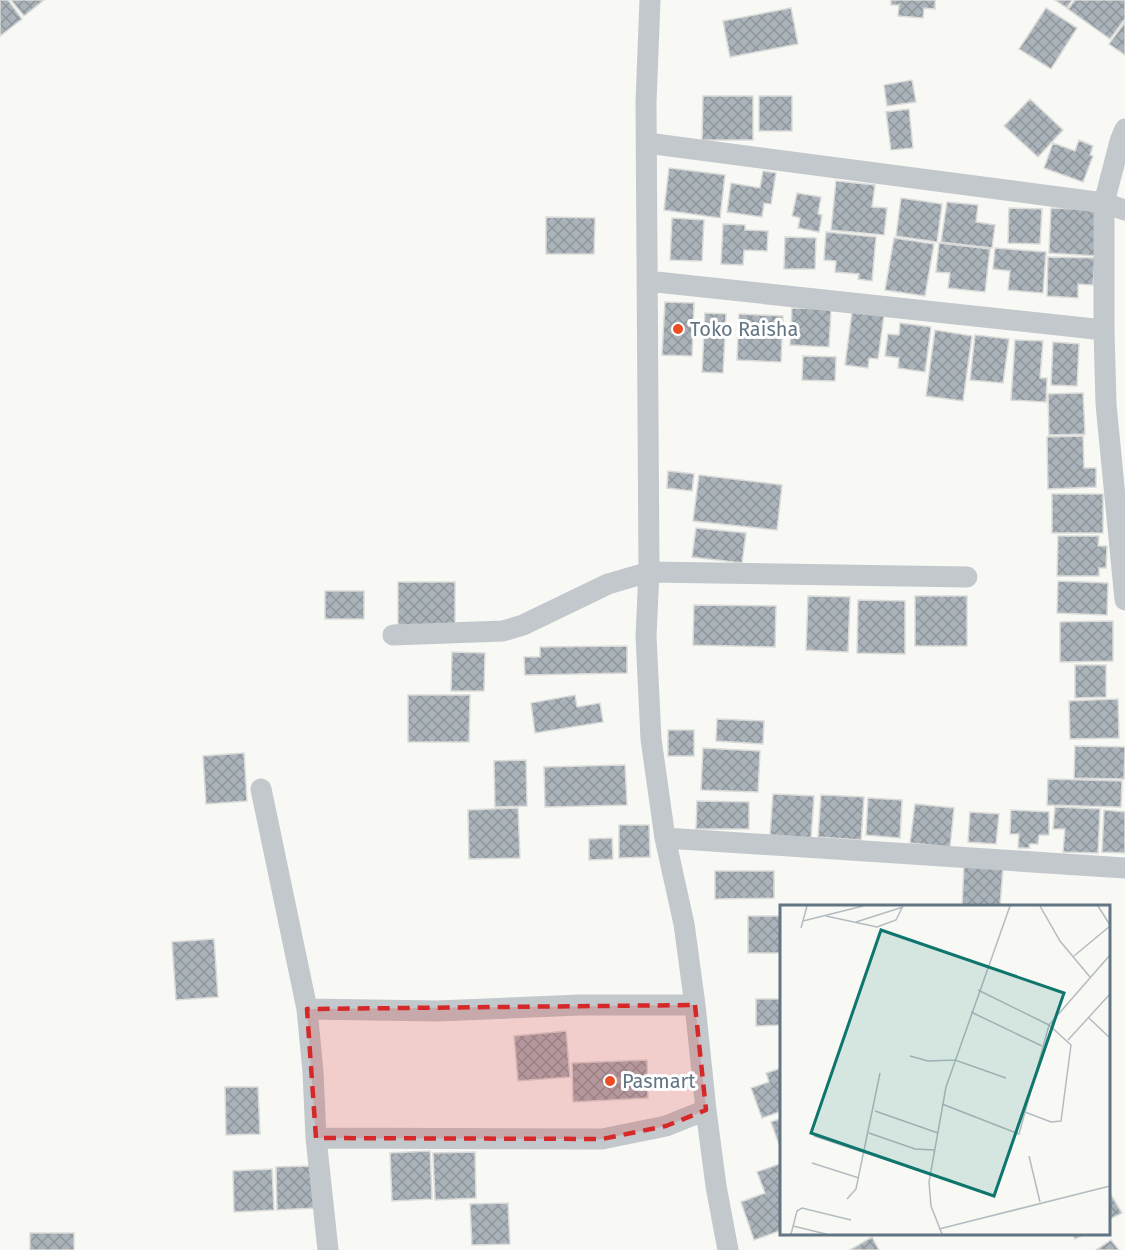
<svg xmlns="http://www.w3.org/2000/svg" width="1125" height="1250" viewBox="0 0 1125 1250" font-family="'Fira Sans',sans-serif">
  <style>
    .building { fill: url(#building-cross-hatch); stroke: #dadad8; stroke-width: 1.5 }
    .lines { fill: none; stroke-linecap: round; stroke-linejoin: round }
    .street { stroke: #c3c8cc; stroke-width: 21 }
    .marked { fill: #d62828; fill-opacity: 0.2; stroke: #d62828; stroke-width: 4.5; stroke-dasharray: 12 8; stroke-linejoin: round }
    .poi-dot { fill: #ed4b21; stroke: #fff; stroke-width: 2 }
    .labels { text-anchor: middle; stroke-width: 6; stroke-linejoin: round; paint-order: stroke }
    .poi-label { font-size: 20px; fill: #627582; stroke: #fff; text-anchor: start }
    .inset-road { fill: none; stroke: #b3bcc0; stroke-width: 1.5 }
    .view { fill: #0f766e; fill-opacity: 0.15; stroke: #0f766e; stroke-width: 3 }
    .inset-edge { fill: none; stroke: #627582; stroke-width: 3 }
  </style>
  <defs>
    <pattern id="building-cross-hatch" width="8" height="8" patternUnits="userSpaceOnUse" patternTransform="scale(1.5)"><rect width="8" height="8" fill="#aab3b9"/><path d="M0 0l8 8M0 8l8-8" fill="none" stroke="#8e969c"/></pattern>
  </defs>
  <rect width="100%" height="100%" fill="#f8f8f5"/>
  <path class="building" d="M0 0H8L22 19 0 36Z
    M11 0H44L24 16Z
    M891 0H935V9L924 8 923 18 898 16 899 5H891Z
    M1055 0H1072L1067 8Z
    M1075 0H1125V19L1110 39 1068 9Z
    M791 8 798 44 730 57 723 21Z
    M1046 8 1077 28 1051 69 1019 49Z
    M1125 22V55L1109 44Z
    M912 80 916 102 887 106 884 85Z
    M703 96H753V140H702Z
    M759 96H792V131H759Z
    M1030 99 1063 130 1038 157 1004 126Z
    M909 109 913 148 891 150 886 112Z
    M1079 140 1093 146 1090 155 1093 156 1083 182 1044 168 1053 143 1075 151Z
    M669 168 725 175 720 218 664 210Z
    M763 171 776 173 771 204 764 203 762 217 727 212 731 183 760 188Z
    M836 181 875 185 872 207 887 208 884 235 831 230Z
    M797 193 821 197 818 214 822 215 819 232 798 228 800 218 792 216Z
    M901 198 942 204 937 242 896 236Z
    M947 202 978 205 976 222 995 225 992 248 941 242Z
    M1009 208 1042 209 1040 244 1008 243Z
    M1051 208 1101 210 1098 256 1049 253Z
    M546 217 595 218 594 254H546Z
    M672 218 704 220 702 261 670 260Z
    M723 224 745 225V230L768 231 767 251 744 250 743 265 721 264Z
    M826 232 876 237 872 281 858 279 859 274 835 272 836 261 824 260Z
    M785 237 816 238 815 269H784Z
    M894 238 934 244 925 296 885 290Z
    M939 243 990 249 985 292 948 288 950 273 936 272Z
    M995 248 1046 252 1043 293 1008 290 1010 271 993 269Z
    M1048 257 1095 258 1093 285 1078 284V298L1047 296Z
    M665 302 694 303 692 356 662 355Z
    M792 308 831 309 829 347 790 345Z
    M852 312 884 315 878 359 869 358 868 368 845 365Z
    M705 313 726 314 723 373 702 372Z
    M739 314 783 316 781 362 737 360Z
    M900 323 931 327 925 372 898 368 899 358 885 356 888 334 899 335Z
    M935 330 972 336 963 401 926 396Z
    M975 335 1009 339 1003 383 970 380Z
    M1015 340 1043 341 1040 378H1047L1046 402 1011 400Z
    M1053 342 1079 344 1077 386 1051 385Z
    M803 356 836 357 835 381 802 380Z
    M1083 393 1085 434 1049 435 1048 394Z
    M1083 436 1084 468H1096V487L1048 489 1047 437Z
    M668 471 694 474 692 491 667 488Z
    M699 475 782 485 777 530 693 521Z
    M1052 494H1103V533H1052Z
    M696 528 746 533 742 563 692 557Z
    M1058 536H1099L1098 546H1107L1106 568H1099V576H1057Z
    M1058 581 1108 583 1107 615 1057 613Z
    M398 582H455V627H398Z
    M325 591H364V619H325Z
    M808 596 850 597 848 652 806 650Z
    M915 596H967V646H915Z
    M858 600 905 601V654L857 653Z
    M694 605 776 606 775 647 693 645Z
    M1113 621V661L1060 662V622Z
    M627 646V673L525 675 524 657H540V647Z
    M452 652 485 653 484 691H451Z
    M1075 665H1106V697L1075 698Z
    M408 695H470L469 742H408Z
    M575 695 577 707 600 703 603 722 535 733 531 703Z
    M1118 699 1119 738 1070 739 1069 701Z
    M717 719 764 721 763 744 716 741Z
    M668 730H694V756H668Z
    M1075 746 1125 747 1124 779 1074 778Z
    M703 748 760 751 758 792 701 790Z
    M244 753 247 801 206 804 203 756Z
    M526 760 527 806 495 807 494 761Z
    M625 765 627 805 545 807 544 767Z
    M1048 779 1122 781 1121 807 1047 805Z
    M773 794 814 796 811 838 770 835Z
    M821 795 864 797 861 840 818 837Z
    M868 798 902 800 900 838 866 835Z
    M697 801 749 802V829H696Z
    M915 804 954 808 950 847 910 843Z
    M1055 807 1100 809 1098 853 1063 852 1065 829H1053Z
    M518 808 520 858 469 859 468 810Z
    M1011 810 1049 812V835H1039L1038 844H1029L1030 848H1018L1019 834H1010Z
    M1104 810 1125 812V853L1102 852Z
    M970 812 999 814 996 844 968 842Z
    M619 825H649L650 857 619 858Z
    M612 838 613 859 589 860V839Z
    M964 867 1003 868 1000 906H962Z
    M715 871H774V898L715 899Z
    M748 916H782V953H748Z
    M214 939 218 997 176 1000 172 942Z
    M756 999H781V1025L756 1026Z
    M566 1031 570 1077 518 1081 514 1036Z
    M647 1060 648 1098 573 1102 572 1063Z
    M782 1068V1111L762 1118 751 1088 769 1082 766 1073Z
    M225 1087H258L260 1134 226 1135Z
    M782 1118V1153L771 1122Z
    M430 1151 432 1199 392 1201 390 1153Z
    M475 1152 476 1198 435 1200 433 1153Z
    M782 1163V1230L754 1240 741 1202 765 1193 757 1172Z
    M313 1166 315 1208 277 1210 276 1167Z
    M272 1169 274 1210 234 1212 233 1171Z
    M1108 1190 1122 1213 1108 1220Z
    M508 1203 510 1244 472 1245 470 1204Z
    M30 1233H74V1250H30Z
    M1072 1234H1085L1075 1239Z
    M872 1237 879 1250H850Z
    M1111 1240 1119 1250H1096Z"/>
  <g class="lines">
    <path class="street" d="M650 0 646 102 649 572 646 636 651 739 665 838 684 924 695 1005 706 1110 716 1186 728 1250
      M1125 129 1120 141 1104 203V330L1106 404 1125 600
      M647 143 1104 203 1125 210
      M647 281 1104 330
      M393 635 503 631 523 625 608 584 649 572 967 577
      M261 789 307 1009 313 1072 316 1138 328 1250
      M665 838 1125 868
      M307 1009 437 1011 580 1005H695
      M316 1138 602 1139 666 1126 706 1110"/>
  </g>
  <path class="marked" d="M695 1005 706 1110 666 1126 602 1139 316 1138 307 1009Z"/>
  <g class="poi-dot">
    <circle cx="678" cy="329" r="6"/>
    <circle cx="610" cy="1081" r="6"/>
  </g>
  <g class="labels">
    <g class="poi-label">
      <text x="690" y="336">Toko Raisha</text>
      <text x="622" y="1088">Pasmart</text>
    </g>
  </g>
  <g transform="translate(780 905)">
    <rect width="330" height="330" fill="#f8f8f5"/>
    <path class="inset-road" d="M260 1 280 36 310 72M318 1 330 20M46 11 97 22 116 15 123 1M23 16 83 1M76 17 123 2M21 23 27 1M294 51 330 21M198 85 269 120 291 140 281 216 271 217 245 207M191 107 262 141M309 113 330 133M288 135 330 89M130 151 148 156 175 155 226 173M162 199 239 229 269 120 330 50M95 206 158 228M89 228 135 244 154 245M34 231 150 269M249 251 260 297M32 258 79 273M67 294 76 284 100 168M13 321 46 329M159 324 330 281M11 329 17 306 22 303 71 315M162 329 151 301 149 277 166 182 230 1"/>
    <path class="view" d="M101 25 284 88 214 291 31 228Z"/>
    <rect width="330" height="330" class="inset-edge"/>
  </g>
</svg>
